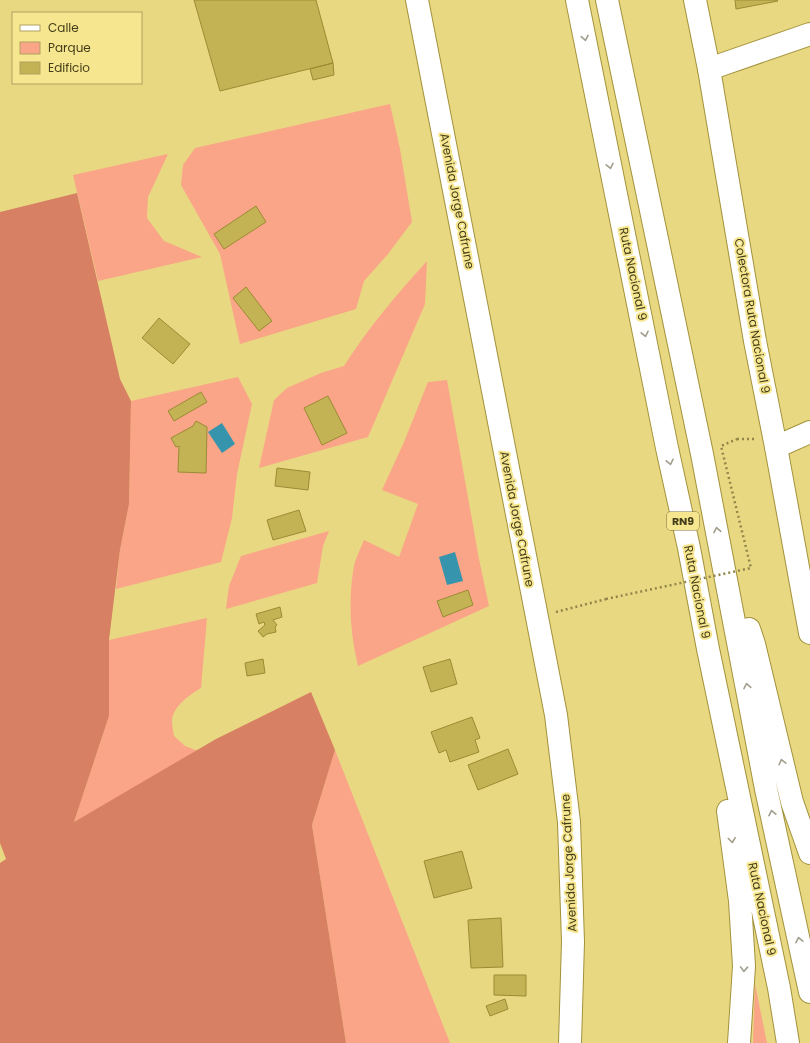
<svg xmlns="http://www.w3.org/2000/svg" width="810" height="1043" viewBox="0 0 810 1043" font-family="Poppins,sans-serif">
  <style>
    .green { fill: #faa488 }
    .forest { fill: #d78063 }
    .water { fill: #3794ad }
    .building { fill: #c4b355; stroke: #9b8b33 }
    .lines { fill: none; stroke-linecap: round; stroke-linejoin: round }
    .minor-casing { stroke: #a2923b; stroke-width: 24 }
    .tertiary-casing { stroke: #a2923b; stroke-width: 24 }
    .motorway-casing { stroke: #a2923b; stroke-width: 24 }
    .path { stroke: #92864b; stroke-width: 2.5; stroke-dasharray: 2 3; stroke-linecap: butt }
    .minor { stroke: #fff; stroke-width: 22 }
    .tertiary { stroke: #fff; stroke-width: 22 }
    .motorway { stroke: #fff; stroke-width: 22 }
    .path-bridge { stroke: #92864b; stroke-width: 2.5; stroke-dasharray: 2 3; stroke-linecap: butt }
    .oneway { stroke: #a29e8c }
    .labels { text-anchor: middle; stroke-width: 4; stroke-linejoin: round; paint-order: stroke }
    .shield { fill: #f6e68f; stroke: #79703c; stroke-width: 1 }
    .shield-label { font-size: 11px; font-weight: bold; fill: #443d19 }
    .street-label { font-size: 12px; fill: #443d19; stroke: #f6e68f }
  </style>
  <rect width="100%" height="100%" fill="#e9d882"/>
  <path class="green" d="M390 104 400 149 412 222 388 254 364 281 356 309 240 344 220 254 181 185 183 165 195 148Z
    M168 154 148 197 147 218 164 241 202 257 98 281 73 175Z
    M427 261 425 304 368 437 259 468 274 400 287 388 321 373 344 366C368 328 397 294 427 261Z
    M238 377 252 404 237 474 232 518 221 562 116 589 120 550 129 504 131 401Z
    M447 380 479 559 489 606 358 666C350 633 348 599 354 566 356 557 361 548 364 540L399 557 418 504 382 490 404 442 428 382Z
    M329 531 323 546 317 583 226 609 229 586 241 556Z
    M207 618 201 688C190 695 174 705 172 720 172 725 173 731 174 736L185 746 198 751 74 822 109 716V640Z
    M335 750 450 1043H346L312 825Z
    M755 984 767 1043H753Z"/>
  <path class="forest" d="M77 193 120 379 131 401 129 504 120 550 109 640V716L74 822 216 739 311 692 335 750 312 825 346 1043H0V863L6 859 0 843V212Z"/>
  <path class="water" d="M222 423 235 444 222 453 208 432Z
    M455 552 463 581 447 585 439 557Z"/>
  <path class="building" d="M194 0H316L333 63 220 91Z
    M735 0H777L778 1 736 9Z
    M333 63 334 75 313 80 310 69Z
    M256 206 266 222 224 249 214 234Z
    M246 287 272 321 259 331 233 298Z
    M159 318 190 344 173 364 142 338Z
    M201 392 207 402 174 421 168 411Z
    M328 396 347 433 322 445 304 408Z
    M196 421 207 427 206 473 178 472 179 446 176 447 171 438 193 426Z
    M277 468 310 472 308 490 275 486Z
    M299 510 306 531 273 540 267 520Z
    M468 590 473 605 443 617 437 601Z
    M280 607 282 617 273 620 277 625 275 627 276 632 267 634 263 637 258 631 265 625 264 622 259 624 256 614Z
    M263 659 265 673 247 676 245 663Z
    M450 659 457 684 431 692 423 667Z
    M472 717 480 738 475 740 479 752 450 762 446 750 439 753 431 732Z
    M508 749 518 774 478 790 468 765Z
    M462 851 472 888 434 898 424 861Z
    M501 918 503 967 471 968 468 920Z
    M494 975H526V996L494 995Z
    M505 999 508 1009 490 1016 486 1006Z"/>
  <g class="lines">
    <g class="minor-casing">
      <path id="minor" d="M709 69 810 34
        M776 447 810 432"/>
    </g>
    <g class="tertiary-casing">
      <path id="tertiary" d="M417 0 556 715 569 822 573 942 570 1043
        M695 0 709 69 755 341 776 447 810 633"/>
    </g>
    <g class="motorway-casing">
      <path id="motorway" d="M577 0 667 448 689 548 708 649 779 988 788 1043
        M607 0 702 454 766 789 810 992
        M749 629 754 644 792 802 810 853
        M728 811 740 901 744 966 739 1043"/>
    </g>
    <path class="path" d="M737 439H754
      M556 612 606 599"/>
    <use href="#minor" class="minor"/>
    <use href="#tertiary" class="tertiary"/>
    <use href="#motorway" class="motorway"/>
    <path class="path-bridge" d="M606 599 751 568 721 446 737 439"/>
  </g>
  <defs><path id="oneway-chevron" d="M-2-3.5L2.5 0L-2 3.5" fill="none" stroke-width="1.6" stroke-linecap="round" stroke-linejoin="round"/></defs>
  <g class="oneway">
    <use href="#oneway-chevron" transform="translate(585 38) rotate(79)"/>
    <use href="#oneway-chevron" transform="translate(610 166) rotate(78)"/>
    <use href="#oneway-chevron" transform="translate(645 334) rotate(78)"/>
    <use href="#oneway-chevron" transform="translate(670 462) rotate(78)"/>
    <use href="#oneway-chevron" transform="translate(717 530) rotate(-101)"/>
    <use href="#oneway-chevron" transform="translate(747 686) rotate(-101)"/>
    <use href="#oneway-chevron" transform="translate(782 762) rotate(-104)"/>
    <use href="#oneway-chevron" transform="translate(772 813) rotate(-102)"/>
    <use href="#oneway-chevron" transform="translate(732 840) rotate(83)"/>
    <use href="#oneway-chevron" transform="translate(799 940) rotate(-102)"/>
    <use href="#oneway-chevron" transform="translate(744 969) rotate(92)"/>
  </g>
  <g class="labels">
    <rect class="shield" x="667" y="512" width="32" height="18" rx="3"/>
    <g class="shield-label">
      <text x="683" y="525">RN9</text>
    </g>
    <g class="street-label">
      <text transform="translate(457 201) rotate(79)" y="4">Avenida Jorge Cafrune</text>
      <text transform="translate(633 274) rotate(78)" y="4">Ruta Nacional 9</text>
      <text transform="translate(752 316) rotate(80)" y="4">Colectora Ruta Nacional 9</text>
      <text transform="translate(517 519) rotate(79)" y="4">Avenida Jorge Cafrune</text>
      <text transform="translate(697 592) rotate(79)" y="4">Ruta Nacional 9</text>
      <text transform="translate(569 863) rotate(-93)" y="4">Avenida Jorge Cafrune</text>
      <text transform="translate(762 909) rotate(78)" y="4">Ruta Nacional 9</text>
    </g>
  </g>
  <rect x="12" y="12" width="130" height="72" fill="#f6e68f" stroke="#afa260"/>
  <rect x="20" y="25" width="20" height="6" fill="#ffffff" stroke="#afa260"/>
  <text x="48" y="32" font-size="12" fill="#443d19">Calle</text>
  <rect x="20" y="42" width="20" height="12" fill="#faa488" stroke="#afa260"/>
  <text x="48" y="52" font-size="12" fill="#443d19">Parque</text>
  <rect x="20" y="62" width="20" height="12" fill="#c4b355" stroke="#afa260"/>
  <text x="48" y="72" font-size="12" fill="#443d19">Edificio</text>
</svg>
